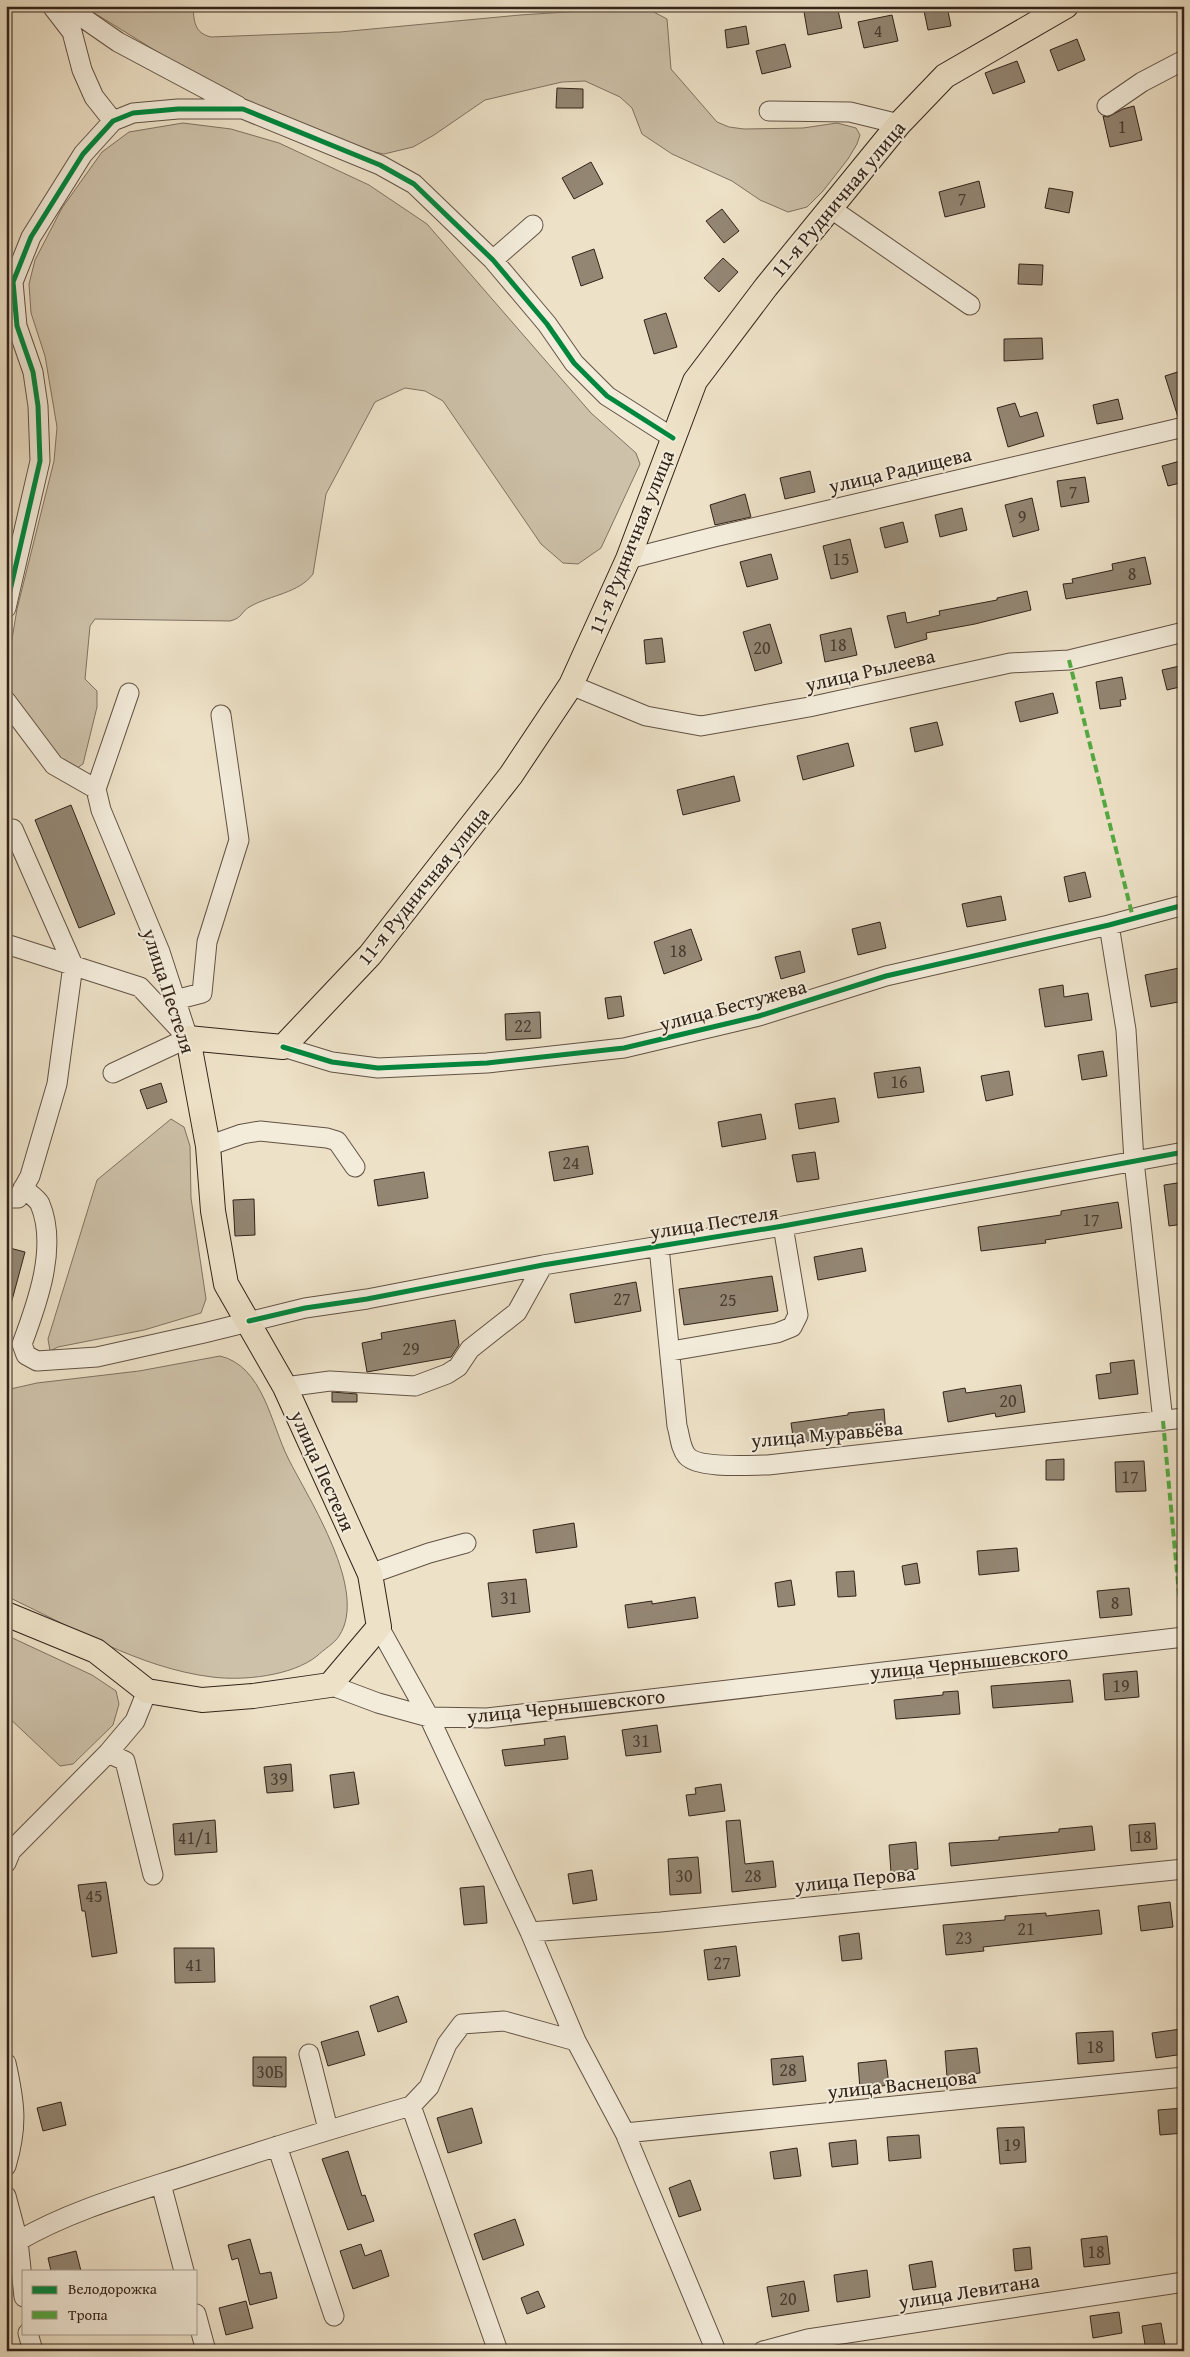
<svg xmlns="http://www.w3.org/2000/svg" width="1190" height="2357" viewBox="0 0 1190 2357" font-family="'Gentium Book Plus',serif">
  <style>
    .green { fill: #cdc1a9; stroke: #807261 }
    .building { fill: #938673; stroke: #322319 }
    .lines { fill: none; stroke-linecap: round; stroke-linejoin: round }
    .minor-casing { stroke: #615244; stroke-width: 21 }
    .major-casing { stroke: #322319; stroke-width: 26 }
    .minor { stroke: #f3ecdb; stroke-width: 19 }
    .major { stroke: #ede1c7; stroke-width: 24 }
    .quiet { stroke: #54aa42; stroke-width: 4; stroke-dasharray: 8 4; stroke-linecap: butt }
    .cycleway-casing { stroke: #f3ecdb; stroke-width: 8 }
    .cycleway { stroke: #00873e; stroke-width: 5 }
    .labels { text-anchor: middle; stroke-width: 4; stroke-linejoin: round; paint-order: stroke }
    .number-label { font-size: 18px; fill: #4a3c30 }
    .street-label { font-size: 20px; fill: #322319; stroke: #f3ecdb }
  </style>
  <rect width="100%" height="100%" fill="#ede1c7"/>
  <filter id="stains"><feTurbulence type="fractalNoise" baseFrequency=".004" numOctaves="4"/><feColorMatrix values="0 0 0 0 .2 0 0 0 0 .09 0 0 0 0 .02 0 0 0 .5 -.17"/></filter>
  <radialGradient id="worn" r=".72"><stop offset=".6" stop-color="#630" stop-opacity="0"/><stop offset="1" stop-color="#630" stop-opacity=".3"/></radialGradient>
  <path class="green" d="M83 6H193C194 21 194 33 211 37L340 32 520 15 613 9H648L667 19 671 69 717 122 729 127 744 129 803 128 837 123 856 128 860 135 857 144 848 159 823 191 807 207 788 212 760 200 732 181 672 154 642 134 632 108 620 97 585 81 562 82 485 100 434 135 413 147 384 154 361 149 256 107 190 72Z
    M183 123 231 129 279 143 369 185 427 224 591 413 636 453 640 464 601 548 578 564 563 563 541 544 443 401 425 391 405 388 375 402 326 494 313 574C299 593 271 595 251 606 241 611 243 618 230 621L95 619 90 626 85 679 97 691V707L83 764 71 772 9 697 10 651 17 609 54 461 57 427 45 356 31 313 29 284 35 260 62 208 102 152 129 132Z
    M171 1119 184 1127 190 1146 191 1198 206 1299 201 1313 144 1330 58 1347 50 1351 48 1339 97 1180Z
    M220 1356C263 1366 271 1424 288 1458 309 1500 369 1591 339 1636 335 1643 323 1650 317 1656 292 1676 243 1681 212 1677 139 1668 72 1627 6 1596V1390L37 1383 139 1371Z
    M6 1635 92 1675 116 1691 119 1704 113 1725 73 1764 60 1766 6 1715Z"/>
  <path class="building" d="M803 6H837L842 28 808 35Z
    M923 6H947L951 26 928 30Z
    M892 15 898 41 864 48 858 22Z
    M746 26 749 44 727 48 725 30Z
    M1077 39 1085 60 1058 71 1050 50Z
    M785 44 791 67 762 74 756 51Z
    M1017 61 1025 82 993 94 985 73Z
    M557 88 583 89V108H556Z
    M1134 106 1142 140 1110 147 1103 116 1108 117 1123 109Z
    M591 162 603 184 574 199 562 178Z
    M979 181 985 207 945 217 939 192Z
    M1049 188 1073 192 1069 213 1045 208Z
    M722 209 739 231 724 243 706 221Z
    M594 249 603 278 581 286 572 257Z
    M723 258 738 272 719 292 704 278Z
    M1019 264 1043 265 1042 285 1018 284Z
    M666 313 677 347 654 354 644 320Z
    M1042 338 1043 359 1004 361V339Z
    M1184 370V416L1178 417 1165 376Z
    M1118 399 1123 419 1097 424 1093 405Z
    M1015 403 1020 417 1037 412 1044 436 1008 447 997 408Z
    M1184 460V482L1168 486 1162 466Z
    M810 471 815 492 785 499 780 478Z
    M1085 477 1089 502 1061 507 1057 481Z
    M745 494 751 517 715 525 710 505Z
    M1032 498 1039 530 1013 537 1005 505Z
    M962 508 967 530 940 537 935 515Z
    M903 522 908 542 885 548 880 528Z
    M850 539 858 572 831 579 823 546Z
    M771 554 778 579 747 587 740 562Z
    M1145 557 1151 584 1066 599 1063 584 1073 583 1072 579 1113 570 1112 564Z
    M1027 591 1031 610 975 624 926 633 927 639 895 648 887 616 905 612 907 623 940 615 939 611 997 600V598Z
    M770 624 782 663 755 671 743 632Z
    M851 628 857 655 825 662 820 635Z
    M662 638 665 662 646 664 644 640Z
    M1184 665V686L1167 690 1162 670Z
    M1122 677 1126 699 1120 700 1121 706 1100 709 1096 682Z
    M1053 693 1058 713 1020 722 1015 702Z
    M937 722 943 745 915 752 910 728Z
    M848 743 854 766 803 780 797 756Z
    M734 776 740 801 683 815 677 790Z
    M71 805 115 914 79 928 35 820Z
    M1085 872 1091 897 1069 902 1064 877Z
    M1001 896 1006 920 967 927 962 904Z
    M880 922 886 948 858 955 852 929Z
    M691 929 702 960 664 974 654 942Z
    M800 951 805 972 781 979 775 957Z
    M1184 967V1001L1151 1007 1145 975Z
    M1063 985 1064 997 1088 993 1092 1020 1045 1027 1039 989Z
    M621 996 624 1016 608 1019 605 998Z
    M540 1012 541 1038 506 1040 505 1014Z
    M1103 1051 1107 1076 1082 1080 1078 1055Z
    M920 1067 924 1092 878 1098 874 1073Z
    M1009 1071 1013 1095 986 1101 981 1076Z
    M161 1083 167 1102 147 1109 140 1090Z
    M835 1098 839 1122 799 1129 795 1104Z
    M761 1114 766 1139 722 1147 718 1122Z
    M588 1146 593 1174 554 1181 549 1152Z
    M815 1152 819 1179 797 1182 792 1155Z
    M424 1172 428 1198 378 1206 374 1180Z
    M1184 1182V1224L1169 1226 1164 1185Z
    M254 1199 255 1235 235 1236 233 1200Z
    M1118 1202 1122 1228 1045 1240 1046 1243 981 1251 978 1227 1061 1215V1211Z
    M6 1247 25 1252 11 1304 6 1303Z
    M862 1248 866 1271 818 1280 814 1257Z
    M772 1276 778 1311 684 1325 679 1289Z
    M636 1282 641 1311 575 1323 570 1294Z
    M455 1320 459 1345 451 1357 367 1372 362 1343 382 1339 381 1333Z
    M1134 1360 1138 1394 1099 1399 1096 1375 1111 1373 1110 1363Z
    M1021 1385 1025 1412 996 1417 995 1413 948 1422 943 1392 965 1388 966 1393Z
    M332 1392 357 1394V1402H332Z
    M884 1409 886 1435 850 1438V1435L794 1443 791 1423 848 1415V1413Z
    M1064 1459V1480H1046V1460Z
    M1144 1461 1146 1491 1116 1492 1115 1462Z
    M574 1523 577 1547 536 1553 533 1530Z
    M1017 1548 1019 1571 979 1575 977 1551Z
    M917 1563 920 1583 905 1585 902 1566Z
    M854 1571 856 1596 838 1597 836 1572Z
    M526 1579 530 1612 492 1617 488 1583Z
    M791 1580 795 1605 778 1607 775 1583Z
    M1129 1588 1132 1615 1100 1618 1097 1591Z
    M695 1597 698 1618 628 1628 625 1605 652 1601V1604Z
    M1137 1671 1139 1697 1105 1700 1103 1674Z
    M1070 1680 1073 1702 993 1708 991 1686Z
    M958 1691 960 1714 896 1719 894 1700 943 1695V1692Z
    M657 1725 661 1752 626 1756 622 1730Z
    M565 1736 568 1759 505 1766 502 1750 545 1745 544 1739Z
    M291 1764 293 1791 267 1793 264 1767Z
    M354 1772 359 1804 334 1808 330 1775Z
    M721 1784 725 1811 689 1816 686 1795 696 1794 695 1788Z
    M215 1820 217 1852 175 1855 173 1824Z
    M740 1820 745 1864 773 1861 776 1887 732 1892 726 1821Z
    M1155 1823 1157 1849 1131 1851 1129 1825Z
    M1092 1826 1095 1850 951 1866 949 1843 999 1840V1837L1059 1832V1829Z
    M916 1842 918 1869 891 1872 889 1845Z
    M698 1857 701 1893 670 1895 668 1859Z
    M592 1870 597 1900 573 1904 568 1874Z
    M106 1882 117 1953 92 1957 85 1911H82L78 1885Z
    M484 1886 487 1923 464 1925 460 1888Z
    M1170 1902 1173 1927 1141 1931 1138 1906Z
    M1099 1910 1102 1934 983 1947 984 1951 946 1955 943 1925 1005 1920V1916L1046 1913V1916Z
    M859 1933 862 1959 842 1961 839 1936Z
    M736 1946 740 1976 708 1980 704 1950Z
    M174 1948H214L215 1982 175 1983Z
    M398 1996 407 2022 378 2032 370 2006Z
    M1181 2029 1184 2054 1156 2058 1152 2033Z
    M358 2031 365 2055 328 2066 321 2042Z
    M1113 2031 1114 2061 1078 2064 1076 2033Z
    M977 2048 980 2073 947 2077 945 2051Z
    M803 2056 806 2081 773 2085 771 2059Z
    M253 2057H286V2087L253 2086Z
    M886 2060 889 2085 860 2089 858 2063Z
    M61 2102 66 2125 43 2131 37 2108Z
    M472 2108 482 2143 448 2153 437 2118Z
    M1184 2108V2133L1160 2135 1158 2110Z
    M1024 2127 1026 2162 1000 2164 997 2128Z
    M919 2135 921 2158 889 2161 887 2137Z
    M856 2140 858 2164 832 2167 829 2143Z
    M797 2148 801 2176 774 2179 770 2152Z
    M348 2151 362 2196 365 2195 374 2221 348 2230 322 2159Z
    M690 2180 701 2210 679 2217 669 2188Z
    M515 2219 524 2245 483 2260 474 2234Z
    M1107 2236 1110 2264 1084 2267 1081 2239Z
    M250 2239 260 2274 271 2272 277 2298 250 2305 238 2258 232 2260 228 2245Z
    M361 2244 365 2256 381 2250 389 2276 353 2289 340 2251Z
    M1030 2247 1032 2269 1015 2271 1013 2249Z
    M76 2251 81 2271H51L48 2258Z
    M932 2261 936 2287 913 2290 909 2265Z
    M867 2270 870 2297 837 2302 834 2275Z
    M804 2281 809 2311 772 2317 767 2287Z
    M538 2291 545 2307 527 2314 521 2298Z
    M246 2301 253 2328 226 2335 219 2308Z
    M1119 2312 1122 2333 1093 2338 1090 2316Z
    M1161 2323 1166 2351H1146L1142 2326Z"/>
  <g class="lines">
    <g class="minor-casing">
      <path id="minor" d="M52 6 72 32 82 70 94 97 113 121
        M66 6 118 42 238 106
        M1107 106 1142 82 1184 60
        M769 111 850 112 899 124
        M830 208 970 305
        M493 260 533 225
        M628 559 714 537 1184 427
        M6 608 40 461 38 406 33 372 17 326 13 282 31 237 83 154 113 121 133 113 178 109H243L380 165 414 184 493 260 547 324 574 363 607 396 673 438
        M571 685 646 716 701 726 809 707 1010 663 1069 660 1184 632
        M6 701 54 765 96 789 101 810 160 952 188 1038
        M96 789 129 693
        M1109 925 1126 1030 1134 1161 1163 1421
        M6 944 140 987 184 1034
        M176 1003 183 998 202 993 207 942 239 840 221 715
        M283 1047 332 1062 378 1068 487 1063 624 1048 759 1016 886 976 1109 925 1184 905
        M113 1073 188 1038
        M208 1146 242 1134 260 1131 327 1138 337 1141 355 1167
        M23 1188C28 1193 37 1198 40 1204 58 1247 37 1304 22 1344L26 1355 37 1361 97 1357 204 1333 305 1308 367 1299 543 1265 783 1226 1184 1152
        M6 1198H18L30 1176 57 1084 73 965 13 829
        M659 1247 677 1426C680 1435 680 1448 687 1456 699 1469 750 1465 768 1465L1184 1418
        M671 1351 777 1333 792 1327 798 1315 783 1226
        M285 1387 330 1381 415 1386 447 1374 458 1367 470 1349 517 1312 543 1265
        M370 1574 429 1553 466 1543
        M379 1627 429 1717 530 1932 576 2041 625 2133 716 2351
        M330 1685 378 1703 429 1717 487 1718 1184 1637
        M108 1753 125 1761 153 1875
        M6 1863 11 1851 108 1753 135 1721 147 1691
        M530 1932 661 1922 1184 1869
        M309 2054 328 2129
        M6 2063C15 2103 18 2126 6 2166
        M625 2133 1184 2077
        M277 2146 334 2316
        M161 2184 184 2271
        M6 2196 18 2241 24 2297
        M18 2241C71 2210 133 2193 191 2174 264 2150 337 2127 411 2106
        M196 2314 206 2351
        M28 2333 33 2351
        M498 2351 411 2106 429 2087 447 2044 462 2024 504 2021 576 2041
        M763 2351 808 2339 1184 2282"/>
    </g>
    <g class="major-casing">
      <path id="major" d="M6 1614 96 1651 147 1691 202 1700 253 1696 330 1685 379 1627 370 1574 285 1387 226 1284 213 1211 208 1146 188 1038 283 1047 370 955 511 775 571 685 628 559 695 381 766 287 899 124 945 76 1066 6"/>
    </g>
    <use href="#minor" class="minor"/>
    <use href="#major" class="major"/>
    <path class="quiet" d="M1069 660 1133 918
      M1163 1421 1183 1637"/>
    <g class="cycleway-casing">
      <path id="cycleway" d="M6 608 40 461 38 406 33 372 17 326 13 282 31 237 83 154 113 121 133 113 178 109H243L380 165 414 184 493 260 547 324 574 363 607 396 673 438
        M283 1047 332 1062 378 1068 487 1063 624 1048 759 1016 886 976 1109 925 1184 905
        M249 1321 305 1308 367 1299 543 1265 783 1226 1184 1152"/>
    </g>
    <use href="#cycleway" class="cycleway"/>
  </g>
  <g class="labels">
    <g class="number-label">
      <text x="878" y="37">4</text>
      <text x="1122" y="133">1</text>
      <text x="962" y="205">7</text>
      <text x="1073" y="498">7</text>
      <text x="1022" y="523">9</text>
      <text x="841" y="565">15</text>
      <text x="1132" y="580">8</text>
      <text x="838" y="651">18</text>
      <text x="762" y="654">20</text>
      <text x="678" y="957">18</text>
      <text x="523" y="1032">22</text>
      <text x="899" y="1088">16</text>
      <text x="571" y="1169">24</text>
      <text x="1091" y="1226">17</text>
      <text x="622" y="1305">27</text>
      <text x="728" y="1306">25</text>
      <text x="411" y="1355">29</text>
      <text x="1008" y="1407">20</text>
      <text x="1130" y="1483">17</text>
      <text x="509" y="1604">31</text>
      <text x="1115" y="1609">8</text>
      <text x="1121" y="1692">19</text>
      <text x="641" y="1747">31</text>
      <text x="279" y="1785">39</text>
      <text x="1143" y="1843">18</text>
      <text x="195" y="1844">41/1</text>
      <text x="684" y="1882">30</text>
      <text x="753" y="1882">28</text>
      <text x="94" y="1902">45</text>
      <text x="1026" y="1935">21</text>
      <text x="964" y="1944">23</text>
      <text x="722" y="1969">27</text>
      <text x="194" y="1971">41</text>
      <text x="1095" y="2053">18</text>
      <text x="788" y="2076">28</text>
      <text x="270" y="2078">30Б</text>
      <text x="1012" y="2151">19</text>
      <text x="1096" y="2258">18</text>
      <text x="788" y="2305">20</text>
    </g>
    <g class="street-label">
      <text transform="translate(838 199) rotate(-50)" y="7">11-я Рудничная улица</text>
      <text transform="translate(900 470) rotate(-13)" y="7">улица Радищева</text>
      <text transform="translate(631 542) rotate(-68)" y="7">11-я Рудничная улица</text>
      <text transform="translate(870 670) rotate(-13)" y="7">улица Рылеева</text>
      <text transform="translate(423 886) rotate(-51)" y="7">11-я Рудничная улица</text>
      <text transform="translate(169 991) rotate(72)" y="7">улица Пестеля</text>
      <text transform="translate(733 1005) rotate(-15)" y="7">улица Бестужева</text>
      <text transform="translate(714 1222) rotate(-9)" y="7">улица Пестеля</text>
      <text transform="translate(827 1434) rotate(-5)" y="7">улица Муравьёва</text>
      <text transform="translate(323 1471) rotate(66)" y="7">улица Пестеля</text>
      <text transform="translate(969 1662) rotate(-6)" y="7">улица Чернышевского</text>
      <text transform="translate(566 1706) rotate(-6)" y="7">улица Чернышевского</text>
      <text transform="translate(855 1879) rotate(-6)" y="7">улица Перова</text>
      <text transform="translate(902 2084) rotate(-6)" y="7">улица Васнецова</text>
      <text transform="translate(969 2291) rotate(-9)" y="7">улица Левитана</text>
    </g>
  </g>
  <rect width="1190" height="2357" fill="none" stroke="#ede1c7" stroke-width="25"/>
  <rect x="8" y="8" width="1175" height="2342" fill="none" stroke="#322319" stroke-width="2.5"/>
  <rect x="12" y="12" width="1165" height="2332" fill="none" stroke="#322319"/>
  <rect x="22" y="2270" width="175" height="65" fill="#f3ecdb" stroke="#a69c8d"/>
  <rect x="32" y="2286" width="25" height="8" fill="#00873e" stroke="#a69c8d"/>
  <text x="68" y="2294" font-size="15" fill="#322319">Велодорожка</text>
  <rect x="32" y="2311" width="25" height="8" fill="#54aa42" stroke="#a69c8d"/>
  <text x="68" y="2320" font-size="15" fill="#322319">Тропа</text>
  <rect width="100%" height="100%" filter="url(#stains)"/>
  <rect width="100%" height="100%" fill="url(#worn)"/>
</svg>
